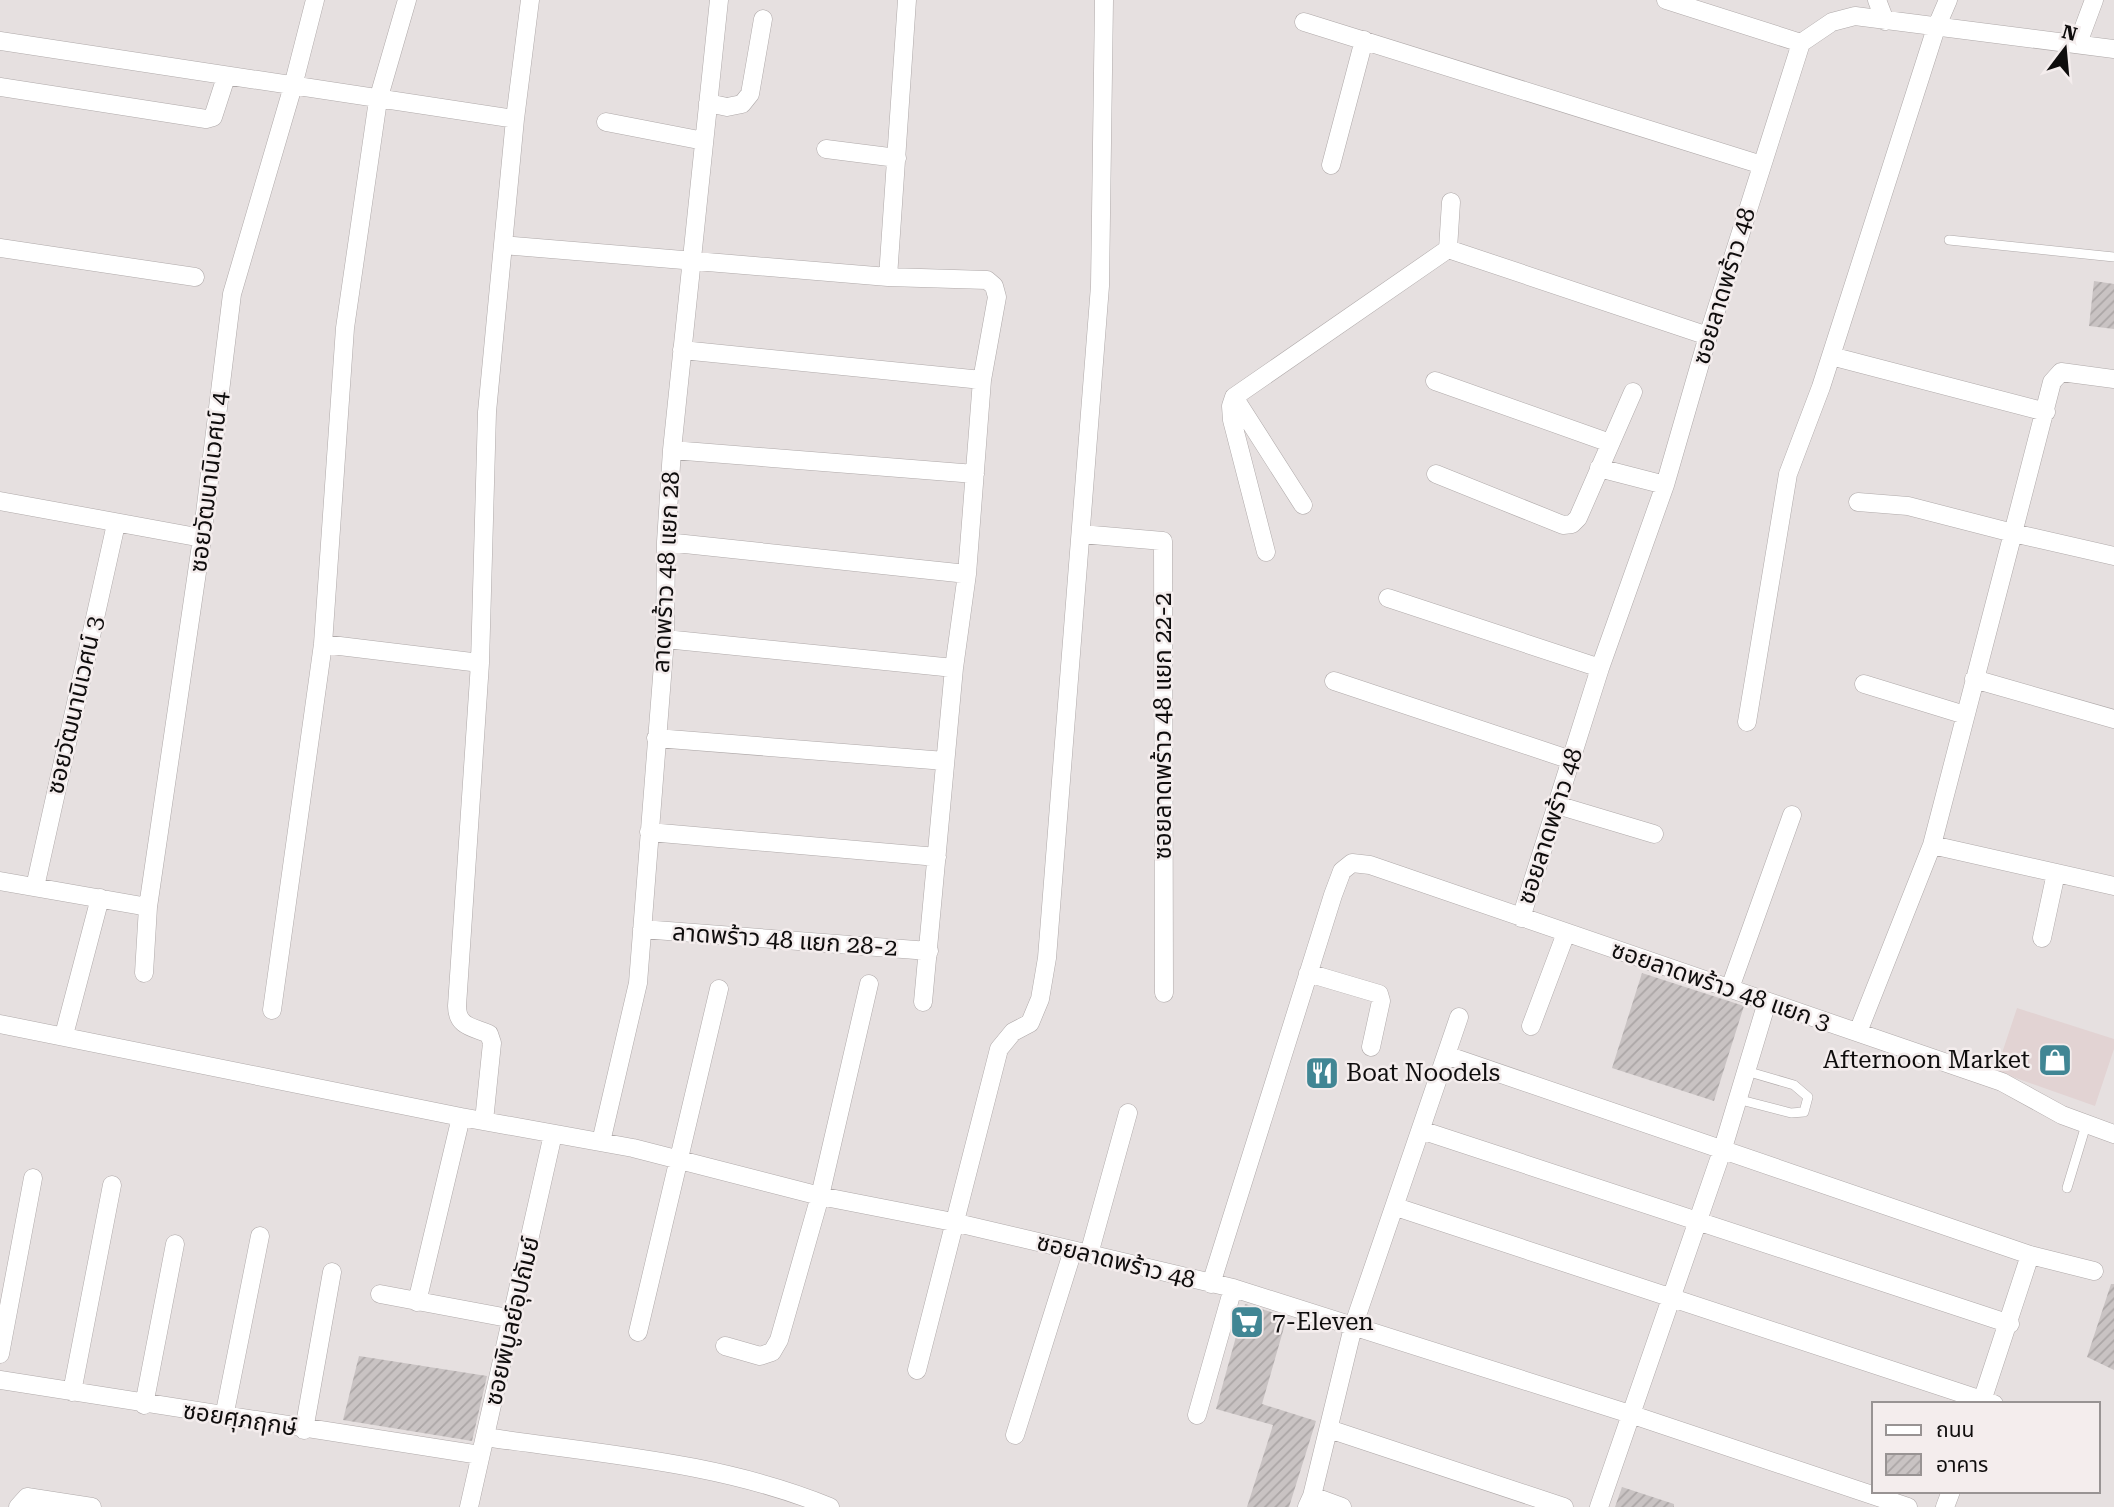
<svg xmlns="http://www.w3.org/2000/svg" width="2114" height="1507" viewBox="0 0 2114 1507" font-family="'Roboto Serif','Noto Sans Thai',serif">
  <style>
    .built { fill: #e2d3d3 }
    .building { fill: url(#building-hatch) }
    .lines { fill: none; stroke-linecap: round; stroke-linejoin: round }
    .service-casing { stroke: #afa9a9; stroke-width: 10 }
    .minor-casing { stroke: #afa9a9; stroke-width: 19 }
    .service { stroke: #fff; stroke-width: 9 }
    .minor { stroke: #fff; stroke-width: 18 }
    .labels { text-anchor: middle; stroke-width: 5; stroke-linejoin: round; paint-order: stroke }
    .street-label { font-size: 24px; fill: #0f0d0d; stroke: #f4eded }
    .poi-label { font-size: 24px; fill: #0f0d0d; stroke: #f4eded; text-anchor: start }
  </style>
  <defs>
    <pattern id="building-hatch" width="6" height="6" patternUnits="userSpaceOnUse" patternTransform="scale(1.75)"><rect width="6" height="6" fill="#c9c3c3"/><path d="M-1 1l2-2M0 6l6-6M5 7l2-2" fill="none" stroke="#aba6a6"/></pattern>
  </defs>
  <rect width="100%" height="100%" fill="#e6e0e0"/>
  <path class="built" d="M2017 1008 2114 1039V1049L2095 1106 1996 1071Z"/>
  <path class="building" d="M2094 281 2114 284V329L2089 326Z
    M1642 973 1744 1006 1714 1101 1612 1068Z
    M2111 1284H2114V1370L2087 1357Z
    M1245 1304 1287 1317 1262 1404 1316 1421 1289 1507H1247L1273 1425 1216 1409Z
    M359 1356 487 1376 472 1441 343 1420Z
    M1622 1487 1674 1504V1507H1615Z"/>
  <g class="lines">
    <g class="service-casing">
      <path id="service" d="M1949 240 2114 257
        M1737 1099 1791 1113 1804 1112 1808 1097 1794 1085 1746 1071
        M2067 1188 2086 1125"/>
    </g>
    <g class="minor-casing">
      <path id="minor" d="M1666 0 1801 43
        M1877 0 1885 21
        M1304 22 1762 165
        M0 41 515 119
        M2078 43 2094 0
        M0 87 206 119 213 117 226 77
        M708 103 727 107 742 104 750 94 763 19
        M606 122 704 141
        M826 149 897 158
        M1331 165 1364 40
        M503 245 888 277 987 280 994 286 997 297 982 380 967 574 954 668 923 1002
        M0 248 195 277
        M1448 249 1451 202
        M888 277 907 0
        M682 350 982 380
        M1831 356 2046 412
        M1435 381 1610 443
        M1234 397 1231 406 1232 420 1266 552
        M672 450 975 474
        M1599 468 1665 485
        M1436 474 1563 525 1572 524 1578 518 1633 392
        M0 501 202 538
        M1858 502 1908 506 2013 533 2052 382 2061 372 2114 379
        M1303 505 1234 397 1448 249 1708 336
        M1081 534 1163 541 1164 993
        M666 542 967 574
        M1388 598 1600 668
        M665 639 954 668
        M323 644 480 663
        M1974 679 2114 719
        M1334 681 1571 760
        M1864 684 1965 715
        M1747 722 1788 474 1821 387 1936 28 1948 0
        M656 738 945 761
        M1557 805 1654 834
        M649 832 937 857
        M1932 845 2114 886
        M0 881 148 907
        M35 887 116 524
        M1521 918 1600 668 1665 485 1708 336 1801 43 1832 22 1855 16 2114 49
        M642 929 929 951
        M2042 938 2056 873
        M144 973 148 907 202 538 232 294 293 86 315 0
        M1308 973 1379 994 1381 1001 1371 1047
        M1730 988 1792 815
        M272 1010 323 644 345 328 378 100 407 0
        M0 1024 461 1117 633 1148 820 1196 953 1222 1233 1288 1630 1414 1908 1507
        M1531 1026 1566 933
        M1858 1032 1932 845 2013 533 2114 556
        M64 1035 100 898
        M1446 1055 2030 1255 2094 1271
        M484 1121 492 1043 489 1034C473 1027 457 1027 457 1006L480 663 487 412 515 119 530 0
        M1421 1130 2010 1324
        M601 1142 638 983 665 639 666 542 672 450 719 0
        M1396 1207 1994 1404
        M1089 1254 1128 1113
        M1211 1284 1333 895 1342 871 1352 863 1370 865 2002 1082 2062 1115 2114 1134
        M380 1294 513 1319
        M417 1302 461 1117
        M638 1332 719 989
        M725 1346 760 1356 772 1352 779 1340 820 1196 869 984
        M0 1354 33 1178
        M917 1370 999 1049 1013 1032 1030 1023 1040 999 1047 958 1100 286 1104 0
        M0 1380 480 1455
        M72 1392 112 1185
        M1981 1404 2030 1255
        M144 1405 175 1244
        M1197 1415 1233 1288
        M224 1417 260 1236
        M1329 1429 1564 1507
        M304 1430 332 1272
        M1015 1435 1073 1250
        M485 1437C600 1454 721 1462 830 1507
        M1312 1496 1342 1507
        M18 1507 27 1497 92 1507
        M469 1507 553 1134
        M1307 1507 1312 1496 1353 1327 1459 1017
        M1599 1507 1723 1148 1767 1002
        M1945 1507 1951 1491"/>
    </g>
    <use href="#service" class="service"/>
    <use href="#minor" class="minor"/>
  </g>
  <defs>
    <g id="shop-square" transform="scale(1.75)"><rect x="-9" y="-9" width="18" height="18" rx="4" fill="#418694" stroke="#f4eded"/><path d="M-5-2.5h2.3a2.7 3.5 0 0 1 5.4 0H5L5.5 6h-11ZM-1.5-2.5h3a1.5 2.3 0 0 0-3 0Z" fill="#fff"/></g>
    <g id="restaurant-square" transform="scale(1.75)"><rect x="-9" y="-9" width="18" height="18" rx="4" fill="#418694" stroke="#f4eded"/><path d="M-5-6h1v4h1v-4h1v4h1v-4h1v5L-1.5 .5V6h-2V.5L-5-1ZM5-6V6H3V1.5H1.5Q1.5-4 5-6Z" fill="#fff"/></g>
    <g id="supermarket-square" transform="scale(1.75)"><rect x="-9" y="-9" width="18" height="18" rx="4" fill="#418694" stroke="#f4eded"/><path d="M-6-5.5h2.5l.6 2H6L4.5 2H-2.5L-4.4-4H-6ZM-1.5 3.2a1.3 1.3 0 1 0 .1 0ZM3 3.2a1.3 1.3 0 1 0 .1 0Z" fill="#fff"/></g>
  </defs>
  <g fill-rule="evenodd">
    <use href="#shop-square" x="2055" y="1060"/>
    <use href="#restaurant-square" x="1322" y="1073"/>
    <use href="#supermarket-square" x="1247" y="1322"/>
  </g>
  <g class="labels">
    <g class="street-label">
      <text transform="translate(1724 286) rotate(-73)" y="8">ซอยลาดพร้าว 48</text>
      <text transform="translate(209 482) rotate(-83)" y="8">ซอยวัฒนานิเวศน์ 4</text>
      <text transform="translate(666 572) rotate(-87)" y="8">ลาดพร้าว 48 แยก 28</text>
      <text transform="translate(75 705) rotate(-77)" y="8">ซอยวัฒนานิเวศน์ 3</text>
      <text transform="translate(1163 726) rotate(-90)" y="8">ซอยลาดพร้าว 48 แยก 22-2</text>
      <text transform="translate(1550 826) rotate(-72)" y="8">ซอยลาดพร้าว 48</text>
      <text transform="translate(785 940) rotate(4)" y="8">ลาดพร้าว 48 แยก 28-2</text>
      <text transform="translate(1721 986) rotate(19)" y="8">ซอยลาดพร้าว 48 แยก 3</text>
      <text transform="translate(1116 1261) rotate(14)" y="8">ซอยลาดพร้าว 48</text>
      <text transform="translate(512 1321) rotate(-77)" y="8">ซอยพิบูลย์อุปถัมย์</text>
      <text transform="translate(240 1419) rotate(9)" y="8">ซอยศุภฤกษ์</text>
    </g>
    <g class="poi-label">
      <text x="2030" y="1068" text-anchor="end">Afternoon Market</text>
      <text x="1346" y="1081">Boat Noodels</text>
      <text x="1272" y="1330">7-Eleven</text>
    </g>
  </g>
  <rect x="1872" y="1402" width="228" height="91" fill="#f4eded" stroke="#989393" stroke-width="2"/>
  <rect x="1886" y="1425" width="35" height="10" fill="#ffffff" stroke="#989393" stroke-width="2"/>
  <text x="1936" y="1437" font-size="21" fill="#0f0d0d">ถนน</text>
  <rect x="1886" y="1454" width="35" height="21" fill="url(#building-hatch)" stroke="#989393" stroke-width="2"/>
  <text x="1936" y="1472" font-size="21" fill="#0f0d0d">อาคาร</text>
  <g transform="translate(2065 49) rotate(16)" stroke="#f4eded" stroke-width="5" paint-order="stroke">
  <path d="M0-5L12 26L0 18L-12 26Z" fill="#0f0d0d"/>
  <text y="-10" font-size="19" font-weight="bold" text-anchor="middle" fill="#0f0d0d">N</text>
  </g>
</svg>
